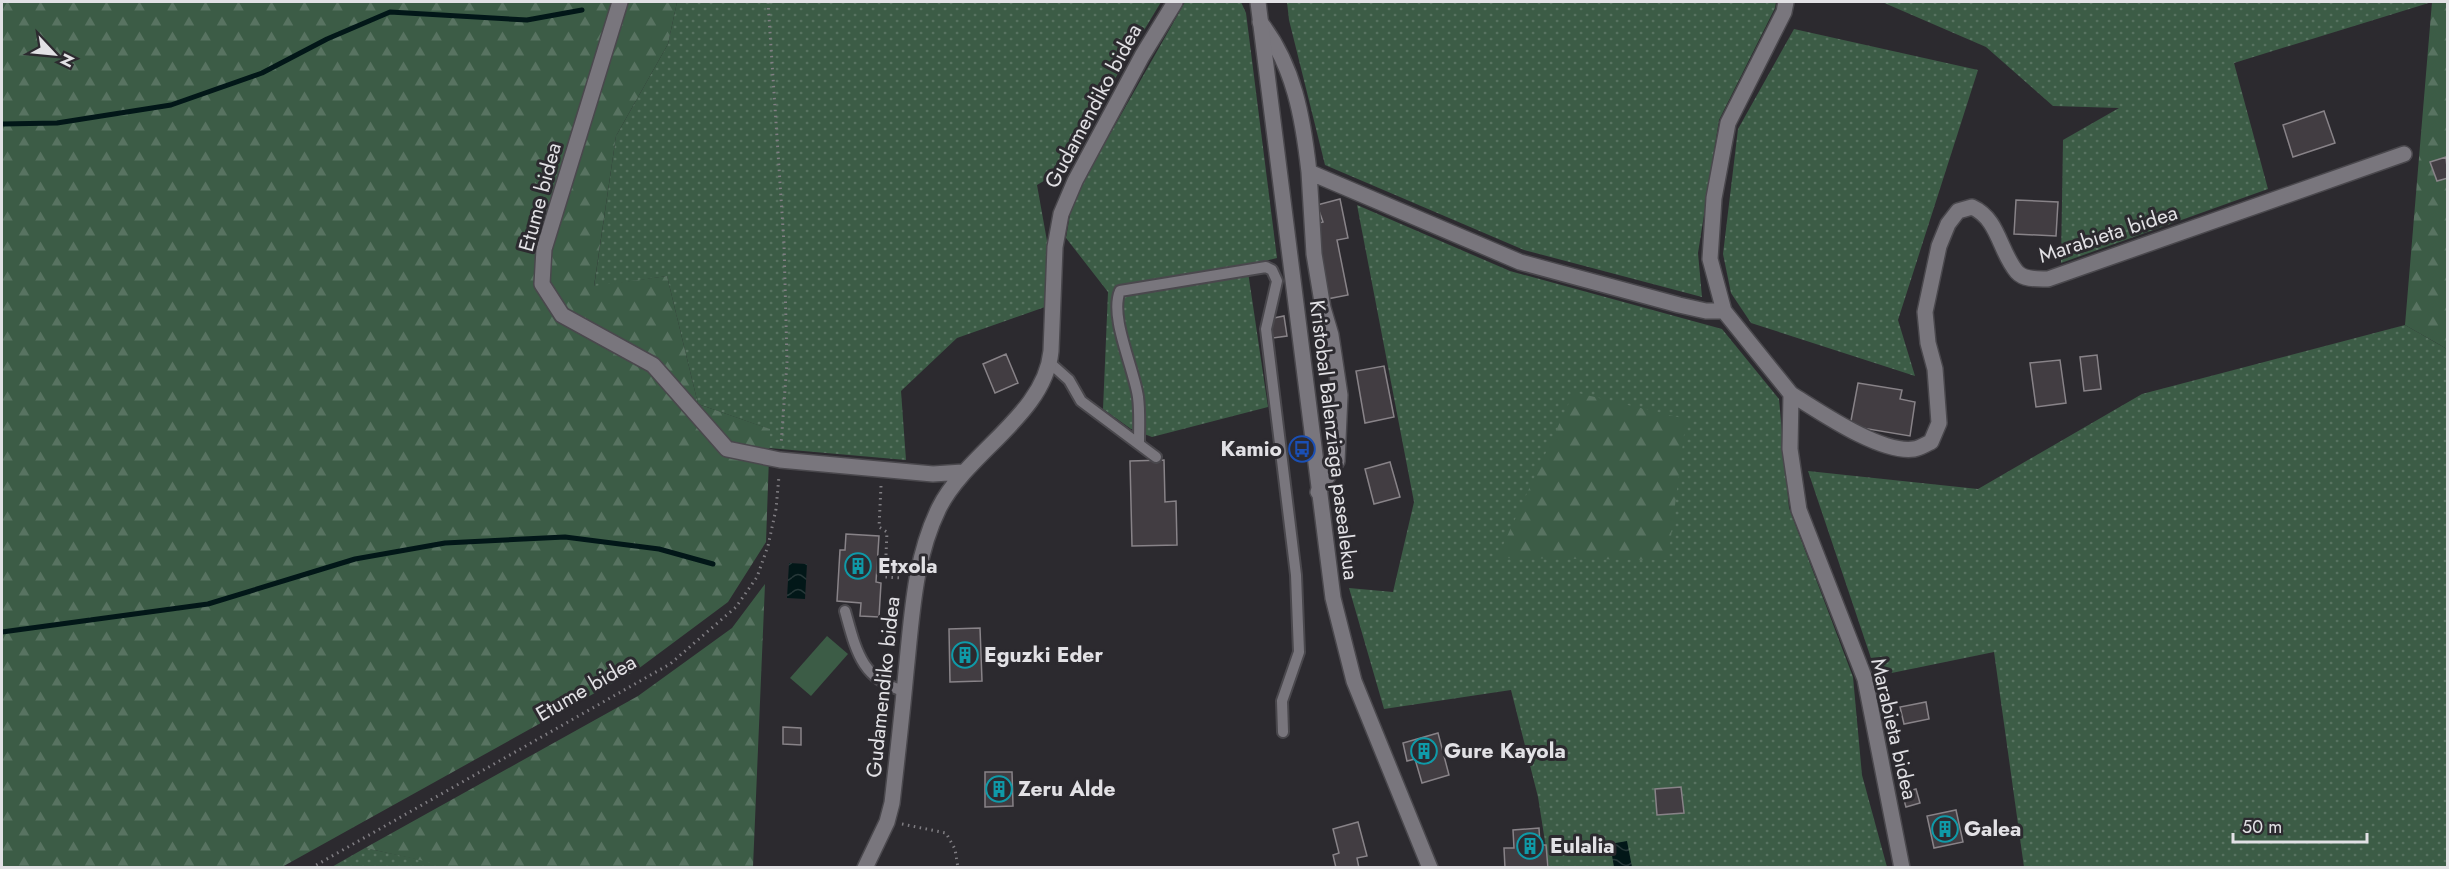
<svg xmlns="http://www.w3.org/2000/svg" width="2449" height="869" viewBox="0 0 2449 869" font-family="Jost,sans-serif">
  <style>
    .grass { fill: url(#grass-dots) }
    .forest { fill: url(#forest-firs) }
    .park { fill: #3c5c46 }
    .water { fill: url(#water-waves) }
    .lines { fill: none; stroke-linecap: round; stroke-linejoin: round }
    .stream { stroke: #021718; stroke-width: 5 }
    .building { fill: #423d42; stroke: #888388; stroke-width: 1.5 }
    .service-casing { stroke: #4a484d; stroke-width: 14 }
    .minor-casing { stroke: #4a484d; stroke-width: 18 }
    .tertiary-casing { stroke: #4a484d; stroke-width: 18 }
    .path { stroke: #807e83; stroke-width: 3; stroke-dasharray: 1.5 4.5; stroke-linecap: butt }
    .service { stroke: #79767d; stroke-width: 10 }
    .minor { stroke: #79767d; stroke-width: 15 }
    .tertiary { stroke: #79767d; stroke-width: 15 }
    .labels { text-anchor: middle; stroke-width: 6; stroke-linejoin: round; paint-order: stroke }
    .street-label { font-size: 21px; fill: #e2e1e5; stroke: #2c2a2f }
    .poi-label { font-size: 21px; font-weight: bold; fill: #e2e1e5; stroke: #2c2a2f; text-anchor: start }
  </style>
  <defs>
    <pattern id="grass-dots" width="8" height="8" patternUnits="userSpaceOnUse" patternTransform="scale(1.5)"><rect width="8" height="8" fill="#3c5c46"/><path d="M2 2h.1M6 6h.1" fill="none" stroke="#587361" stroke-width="1.8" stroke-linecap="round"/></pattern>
    <pattern id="forest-firs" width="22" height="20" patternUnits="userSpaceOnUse" patternTransform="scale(1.5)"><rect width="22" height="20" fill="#3c5c46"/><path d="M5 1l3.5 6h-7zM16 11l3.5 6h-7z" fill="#587361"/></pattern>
    <pattern id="water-waves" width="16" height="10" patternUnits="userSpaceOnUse" patternTransform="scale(1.5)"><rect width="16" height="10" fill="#021718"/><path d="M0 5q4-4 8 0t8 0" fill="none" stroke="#273839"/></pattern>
  </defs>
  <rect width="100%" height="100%" fill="#2c2a2f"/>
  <path class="grass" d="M677 2H1161L1059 172 1037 185 1047 241 1045 307 957 338 901 391 906 460 769 448V429L698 404 667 276 594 287 616 136 668 44Z
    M1185 2H1241L1246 13 1277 258 1247 265 1268 407 1152 437 1131 429 1103 409 1108 292 1066 238 1070 214 1085 178Z
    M1287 2H1776L1775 8 1719 120 1698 253 1702 297 1524 250 1325 165 1289 20Z
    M1882 2H2432L2234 63 2268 189 2061 263 2063 140 2119 108 2053 106 1986 47Z
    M1794 29 1978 70 1898 320 1915 376 1751 323 1731 293 1723 254 1738 129Z
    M1357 205 1510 271 1722 329 1779 399 1789 508 1853 677 1862 775 1887 867H1549L1538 797 1511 690 1384 709 1349 588 1393 592 1414 502Z
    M2405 325 2447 349V867H2024L1994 652 1877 676 1808 471 1978 489 2142 394Z
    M365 848 456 867 330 868Z"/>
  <path class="forest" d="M2 2H677L668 44 616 136 594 286 667 276 698 404 770 429 766 542 728 602 638 669 282 867 2 868Z
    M2432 2H2447V349L2405 325Z
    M1574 392 1686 419 1668 560 1497 558Z
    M765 584 753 867 456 868 365 848 638 696 732 628Z"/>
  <path class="park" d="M827 636 848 654 811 696 790 678Z"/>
  <path class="water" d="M789 563 807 564 805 599 787 598Z
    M1627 841 1632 867H1614L1610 844Z"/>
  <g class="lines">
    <path class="stream" d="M2 124 57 123 171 105 262 73 327 39 390 12 527 20 582 10
      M2 632 208 604 355 559 445 543 565 537 659 549 713 564"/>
  </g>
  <path class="building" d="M2324 111 2335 143 2293 157 2283 125Z
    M2446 157 2448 178 2437 181 2430 162Z
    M1340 199 1348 238 1337 240 1348 295 1327 299 1315 224 1323 222 1317 205Z
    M2016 200 2058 202 2056 236 2014 234Z
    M1284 316 1287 336 1273 338 1269 319Z
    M1006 354 1018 383 995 393 983 364Z
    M2097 355 2101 389 2084 391 2080 357Z
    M2060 360 2066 403 2036 407 2030 363Z
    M1384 366 1394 417 1365 423 1356 371Z
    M1858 383 1902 390 1900 399 1915 402 1910 436 1850 426Z
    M1164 460 1165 502 1176 501 1177 545 1132 546 1130 461Z
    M1390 462 1400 497 1374 504 1365 469Z
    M846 534 879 536 876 582 881 583 879 617 860 616 861 603 837 601 840 550H845Z
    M980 628 982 681 950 682 949 629Z
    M1879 687 1883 708 1876 710 1873 693Z
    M1926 702 1929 719 1904 724 1900 707Z
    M783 727 801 728V745L783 744Z
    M1438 733 1449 775 1422 783 1415 759 1407 761 1403 743Z
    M985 772H1012L1013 806 985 807Z
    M1681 787 1684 813 1657 815 1655 789Z
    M1916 789 1920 803 1906 807 1902 793Z
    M1956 810 1963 842 1934 848 1927 816Z
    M1358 822 1367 856 1357 858 1359 868H1336L1333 855 1339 853 1333 829Z
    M1539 828 1540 845H1546L1548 868H1505L1504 848H1514L1513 830Z"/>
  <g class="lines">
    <g class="service-casing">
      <path id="service" d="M1050 363 1069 380 1081 401 1156 457
        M1139 444C1139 428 1140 412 1138 397 1134 368 1109 317 1120 291L1266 267 1272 270 1277 281 1266 329 1296 575 1299 652 1282 701 1283 732
        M845 611C856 650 861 679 904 691"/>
    </g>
    <g class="minor-casing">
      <path id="minor" d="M620 2 544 249 542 284 562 315 653 365 727 449 780 460 933 474 963 472
        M1786 2 1784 12 1728 123 1714 198 1710 259 1724 311 1791 394 1790 449 1799 510 1865 679 1902 868
        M1260 22C1294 65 1303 118 1309 172
        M1791 394C1819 411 1880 454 1914 449 1920 448 1926 444 1931 442L1939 423 1935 369 1928 343 1925 312 1939 246 1948 224 1958 211 1972 207C1999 219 1999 251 2017 272 2024 280 2038 279 2048 279L2404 154
        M1318 492 1337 461 1340 395 1331 335 1323 308 1314 254 1309 172 1520 262 1679 305 1706 311H1724
        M865 868 887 822 892 803C897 759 902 716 906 672 912 616 914 559 939 508 967 452 1045 415 1051 351L1055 247 1061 214 1075 181 1142 56 1175 2"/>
    </g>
    <g class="tertiary-casing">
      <path id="tertiary" d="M1258 2 1333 598 1354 681 1430 868"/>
    </g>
    <path class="path" d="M768 2 784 243 787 362 781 445
      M881 486 879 527 887 532 885 577 901 578
      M902 824 946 833 955 849 958 868
      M311 868 670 664 736 607 757 577 768 546 776 509 779 476"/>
    <use href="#service" class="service"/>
    <use href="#minor" class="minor"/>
    <use href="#tertiary" class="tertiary"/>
  </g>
  <defs>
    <g id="bus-ring" transform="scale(1.35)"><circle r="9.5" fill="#2c2a2f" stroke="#1a4fb4" stroke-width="1.5"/><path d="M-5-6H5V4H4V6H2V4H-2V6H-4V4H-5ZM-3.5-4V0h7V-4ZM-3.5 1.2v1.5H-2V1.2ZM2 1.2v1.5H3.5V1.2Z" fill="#1a4fb4"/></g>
    <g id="building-ring" transform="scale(1.35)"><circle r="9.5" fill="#2c2a2f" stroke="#0f9aa8" stroke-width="1.5"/><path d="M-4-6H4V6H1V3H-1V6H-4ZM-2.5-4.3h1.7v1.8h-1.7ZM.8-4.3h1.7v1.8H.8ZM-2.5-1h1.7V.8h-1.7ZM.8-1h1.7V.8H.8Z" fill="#0f9aa8"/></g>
  </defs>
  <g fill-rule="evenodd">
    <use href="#bus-ring" x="1302" y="449"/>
    <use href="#building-ring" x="858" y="566"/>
    <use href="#building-ring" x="965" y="655"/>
    <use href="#building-ring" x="1424" y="751"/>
    <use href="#building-ring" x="999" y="789"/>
    <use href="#building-ring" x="1945" y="829"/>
    <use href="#building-ring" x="1530" y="846"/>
  </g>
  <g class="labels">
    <g class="street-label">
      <text transform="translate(1093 106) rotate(-62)" y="7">Gudamendiko bidea</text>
      <text transform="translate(540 197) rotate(-75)" y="7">Etume bidea</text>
      <text transform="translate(2108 234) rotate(-18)" y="7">Marabieta bidea</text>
      <text transform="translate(1334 440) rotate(83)" y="7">Kristobal Balenziaga pasealekua</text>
      <text transform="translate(883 687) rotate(-84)" y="7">Gudamendiko bidea</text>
      <text transform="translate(586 688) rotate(-30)" y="7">Etume bidea</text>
      <text transform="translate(1894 729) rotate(77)" y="7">Marabieta bidea</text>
    </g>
    <g class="poi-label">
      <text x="1282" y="456" text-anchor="end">Kamio</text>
      <text x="878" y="573">Etxola</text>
      <text x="984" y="662">Eguzki Eder</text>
      <text x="1444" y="758">Gure Kayola</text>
      <text x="1018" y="796">Zeru Alde</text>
      <text x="1964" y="836">Galea</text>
      <text x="1550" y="853">Eulalia</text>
    </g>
  </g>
  <rect width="2449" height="869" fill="none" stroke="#e2e1e5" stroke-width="6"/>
  <g transform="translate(54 54) rotate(116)" stroke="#2c2a2f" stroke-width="4.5" paint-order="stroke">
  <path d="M0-4.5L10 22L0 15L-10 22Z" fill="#e2e1e5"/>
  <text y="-9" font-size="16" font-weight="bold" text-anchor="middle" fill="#e2e1e5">N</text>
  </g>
  <path d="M2233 833v9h134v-9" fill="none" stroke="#e2e1e5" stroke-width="3"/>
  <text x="2242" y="833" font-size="18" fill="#e2e1e5" stroke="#2c2a2f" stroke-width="4.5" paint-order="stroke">50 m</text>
</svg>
